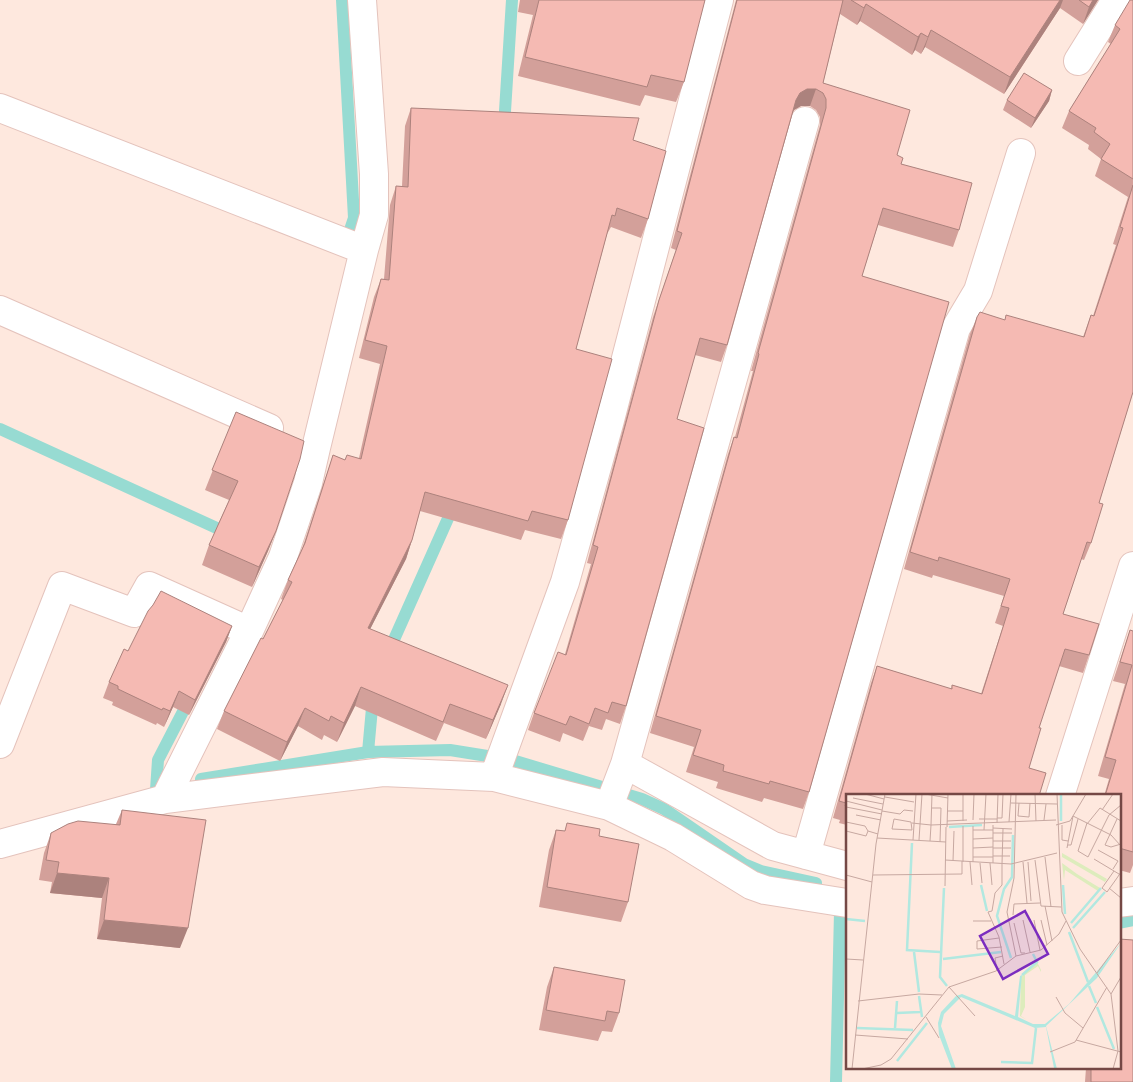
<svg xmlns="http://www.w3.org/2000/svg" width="1133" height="1082" viewBox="0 0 1133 1082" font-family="Manrope,sans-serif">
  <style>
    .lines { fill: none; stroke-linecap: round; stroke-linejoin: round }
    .stream { stroke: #97dbd2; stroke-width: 12 }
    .minor-casing { stroke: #e4c3bc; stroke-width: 30 }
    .minor { stroke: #fff; stroke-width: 28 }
    .wall { fill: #d3a09a }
    .shaded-wall { fill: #ac827d }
    .building { fill: #f5bab3; stroke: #ac827d }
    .inset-river { fill: none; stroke: #b1e8e0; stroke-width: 2.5 }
    .inset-road { fill: none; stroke: #c7a8a1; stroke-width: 1 }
    .view { fill: #7b2cbf; fill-opacity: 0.15; stroke: #7b2cbf; stroke-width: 2.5 }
    .inset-edge { fill: none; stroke: #754845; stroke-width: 2.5 }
  </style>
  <rect width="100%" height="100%" fill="#fee8de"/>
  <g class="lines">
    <path class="stream" d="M342 0 354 218 349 233
      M504 127 512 0
      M0 429 232 535
      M388 653 454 505
      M373 697 368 752 450 750 512 760 642 799 664 809 744 864 761 871 816 883
      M201 779 368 752
      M161 789 156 790 158 760 190 698
      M1119 923 1133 920
      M836 1082 840 912"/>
    <g class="minor-casing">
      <path id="minor" d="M1078 61 1116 0
        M0 108 364 250
        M805 121 625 764 773 846 847 866
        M0 310 269 428
        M0 744 62 586 134 613 149 586 249 631
        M494 777 565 582 610 420 719 0
        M1060 796 1133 566
        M165 799 249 631 283 557 308 483 316 448 364 250 374 215V174L362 0
        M609 806 625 764
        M0 844 165 799 383 772 494 777 609 806 673 837 751 885 765 890 847 903
        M806 855 956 328 978 291 1021 153
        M1119 903 1133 901"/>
    </g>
    <use href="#minor" class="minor"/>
  </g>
  <path class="wall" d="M520 0H704L684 82 676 102 645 95 640 106 518 76 533 15 518 12Z
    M736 0H1098L1083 24 1060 8 1004 94 925 47 921 54 915 50 912 55 860 21 857 25 840 14 823 83 897 155 901 164 959 230 953 247 878 225 862 276 809 792 803 809 764 798 762 802 716 788 718 782 686 772 694 747 650 733 728 454 734 437H735L753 371H751L820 125V117L816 110 810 106H801L794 110 793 112 727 345 721 362 695 355 677 419 626 706 620 724 606 719 602 730 589 726 583 741 563 733 560 742 528 730 534 713 565 654 591 564 587 563 653 317 676 250 671 248Z
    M1133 0V392L1099 503 1091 543 1084 560 1081 559 1063 614 1089 655 1083 673 1059 666 847 796V825L839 823 840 820 833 818 871 683 877 666 951 689 952 685 981 694 1003 626 995 623 1004 596 933 575 932 578 904 569 970 334 977 317 1004 320 1083 337 1091 315 1093 316 1116 245 1113 244 1128 197 1095 176 1101 159 1088 149 1089 145 1062 128 1069 111 1111 44 1108 42 1115 25Z
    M1052 90 1049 101 1031 128 1003 110 1007 100Z
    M411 108 633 140 648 219 641 238 611 227 607 234 576 349 568 520 561 539 525 530 521 540 420 511 412 540 406 559 370 629 501 704 486 739 444 723 436 741 355 706 337 742 324 735 322 740 298 726 280 761 217 729 224 711 263 639 283 600 281 599 288 580 302 549 333 455 345 460 359 458 380 364 359 358 374 297 381 279H384L390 205 396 186H402L405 126Z
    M236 412 276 531 268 551 252 587 202 565 209 545 229 500 205 490Z
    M232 626 226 642 189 715 173 707 164 727 157 723 156 725 112 705 113 702 103 698 109 682 128 651Z
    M1130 630 1133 631V865L1130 873 1119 870V796H1104L1109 779 1098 776 1125 684 1113 681Z
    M122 810 180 948 97 939 102 898 50 893 52 882 39 880 44 853 51 833 116 824Z
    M556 830 599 836 628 902 621 922 539 907 549 850Z
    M554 967 619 1013 612 1032 602 1031 598 1041 539 1030 547 987Z
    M1086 1068H1119L1133 1082H1085Z"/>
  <path class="shaded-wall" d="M1060 0H1063L1060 8 1004 94 1010 77Z
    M1093 0H1098L1083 24 1089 7Z
    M866 4 860 21 857 25 864 8Z
    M931 30 925 47 921 54 928 37Z
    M921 33 915 50 912 55 918 37Z
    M807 89H816L810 106H801L794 110 790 117 796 100 800 93Z
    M1052 90 1049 101 1031 128 1035 118Z
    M276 531 268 551 252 587 259 567Z
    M412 540 406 559 361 647 368 628Z
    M232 626 226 642 189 715 195 700Z
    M508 685 501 704 486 739 493 720Z
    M361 687 355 706 337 742 344 723Z
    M179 691 173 707 164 727 170 711Z
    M305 708 298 726 280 761 287 742Z
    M57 873 109 878 102 898 50 893Z
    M104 920 188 928 180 948 97 939Z"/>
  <path class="building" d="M539 0H705L684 82 651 75 647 87 525 57Z
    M737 0H843L823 83 910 110 897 155 903 158 901 164 972 183 959 230 883 208 862 276 949 302 809 792 770 781 769 784 723 771 724 765 693 755 701 730 656 716 734 437 737 438 759 354 758 353 826 108V99L823 93 816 89H807L800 93 796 100 727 345 700 338 677 419 704 428 626 706 612 702 608 713 595 708 589 724 570 716 566 725 534 713 558 652 566 655 598 547 593 545 659 300 682 233 677 231Z
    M851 0H1060L1010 77 931 30 928 37 921 33 918 37 866 4 864 8Z
    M1079 0H1093L1089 7Z
    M1130 0H1133V179L1101 159 1110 144 1094 132 1096 128 1069 111 1120 29 1115 25Z
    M1024 73 1052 90 1035 118 1007 100Z
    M411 108 639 118 633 140 666 151 648 219 617 208 615 216 612 215 576 349 612 359 568 520 532 511 528 521 425 492 412 540 368 628 508 685 493 720 450 704 443 722 361 687 344 723 331 716 329 721 305 708 287 742 224 711 261 638 263 639 292 582 288 580 305 543 333 455 345 460 347 455 361 459 387 346 365 340 381 279 389 280 396 186 408 187Z
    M1133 185V392L1099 503 1103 504 1091 543 1087 542 1063 614 1099 624 1089 655 1065 649 1039 728H1041L1029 768 1046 773 1039 796H847V806H845L846 803 839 801 877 666 952 689V685L982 694 1009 608 1001 606 1010 579 939 557 938 561 910 552 977 317 980 312 1005 320 1006 315 1084 337 1091 315 1094 316 1123 228 1120 227Z
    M236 412 304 441 300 459 276 531 259 567 209 545 238 481 212 470Z
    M161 591 232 626 195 700 179 691 170 711 163 708 162 710 118 689V686L109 682 124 649 128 651 148 611 153 605Z
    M1130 630 1133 631V852L1119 848V796H1105L1116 760 1105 757 1132 665 1120 662Z
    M122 810 206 820 188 928 104 920 109 878 57 873 59 862 46 860 51 833 68 824 78 821 120 825Z
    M567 823 600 829 599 836 639 844 628 902 547 887 556 830 565 831Z
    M1119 939 1133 940V1082H1091V1068H1119Z
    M554 967 625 980 619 1013 607 1011 605 1021 546 1010Z"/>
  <g transform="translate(846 794)">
    <rect width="275" height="275" fill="#fee8de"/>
    <path d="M216 59 261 85 259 88 216 63ZM216 69 231 80 254 94 252 97 219 76 218 86ZM191 168 195 176V178L192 172 179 181V213L175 222 181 226 174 222 175 183Z" fill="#ddecbc"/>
    <path d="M275 149 251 184 200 232 211 275 208 274 200 233 189 234 115 203 98 220 95 232 110 275H106L93 241 92 229 95 218 110 202 116 200 169 222 174 182 176 181 172 223 187 230H199L223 210Z" fill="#b1e8e0"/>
    <path class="inset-river" d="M215 0V27M103 33 136 31M66 49 61 156 94 158M135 91 141 117M217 91 219 120M98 94 94 183 101 192M0 125 19 127M225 129 255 94M227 134 259 98M223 138 242 188M68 158 73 198M165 164 151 122 158 95 166 83 167 41M97 165 155 158M176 181 191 168 187 160M243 192 250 209M73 202 76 223M251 213 268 255M51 219 74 218M11 234 67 236M49 234 51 207M51 267 81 229M155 268 186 269 190 234"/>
    <path class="inset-road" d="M19 0 38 5M79 0 102 4M170 0 168 84 161 118 170 162M189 0 190 27M211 0 216 118 234 155 265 200 272 257 267 275M39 3 68 8M7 4 37 10M0 7 36 16M165 9 211 10M173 9 172 22 183 23 184 9M0 13 36 20M86 14H95L94 48M256 16 267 0M36 17 54 20 58 16 67 17M101 17H117M10 21 35 26M227 22 265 41 275 52M151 24H156L157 0M48 25 65 28 66 36 46 35ZM133 25H151M271 25 259 51 265 53 275 50M127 26 128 0M198 26 200 10M101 27 121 26M117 27V0M0 28 19 32 22 37 32 40M163 28 165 0M66 29 85 31 86 0M151 29 152 0M241 29 232 57 242 63 263 21 275 11M241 30 254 14 275 27M210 31 224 27 240 0M216 31V46L222 47M127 32V68M101 33 102 0M147 34 166 35M127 36H147M138 36 140 0M0 37 20 42 22 37M147 39H166M31 44 100 48M127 45 147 44M67 46 70 0M73 46 76 0M84 47 85 31 210 26M147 47H165M222 51H225L232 25M127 54 147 53M147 54H165M221 54 227 22M252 56 272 67 267 75M147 62H164M127 63H147M199 63 205 113M248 65 268 77M99 66 165 70 211 59M189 66 195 112 215 113M107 67 108 37M117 68V32M124 68 126 91M177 68 181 109M182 68 185 107M134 69 136 89M144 69 146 91M147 69V31M156 70V91L149 99 146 117 142 118 153 143 158 170M156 70 157 35M273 80 268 77 256 94 261 98 271 84 275 78M0 81 26 88M27 81 116 80V67M99 92 100 33M263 94 275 104M199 112 206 147M167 121 168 110 194 109M177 126 184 158M188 126 194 156M195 126 201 151M127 127H145M168 129 175 159H179M153 144 131 147V155L156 153M0 165 17 166M151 177 149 164 157 162M251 179 275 146M103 193 129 222M265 200 275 183M210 203 219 219 237 234M12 207 73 200 96 201M80 223 93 244M9 241 62 245M230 246 275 258M204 258 229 248 261 193M6 275 30 50 39 0M16 275 35 271 45 265 103 193 150 177 170 162 195 156 213 140 220 127"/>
    <path class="view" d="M179 117 202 160 157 185 134 142Z"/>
    <rect width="275" height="275" class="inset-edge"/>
  </g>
</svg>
